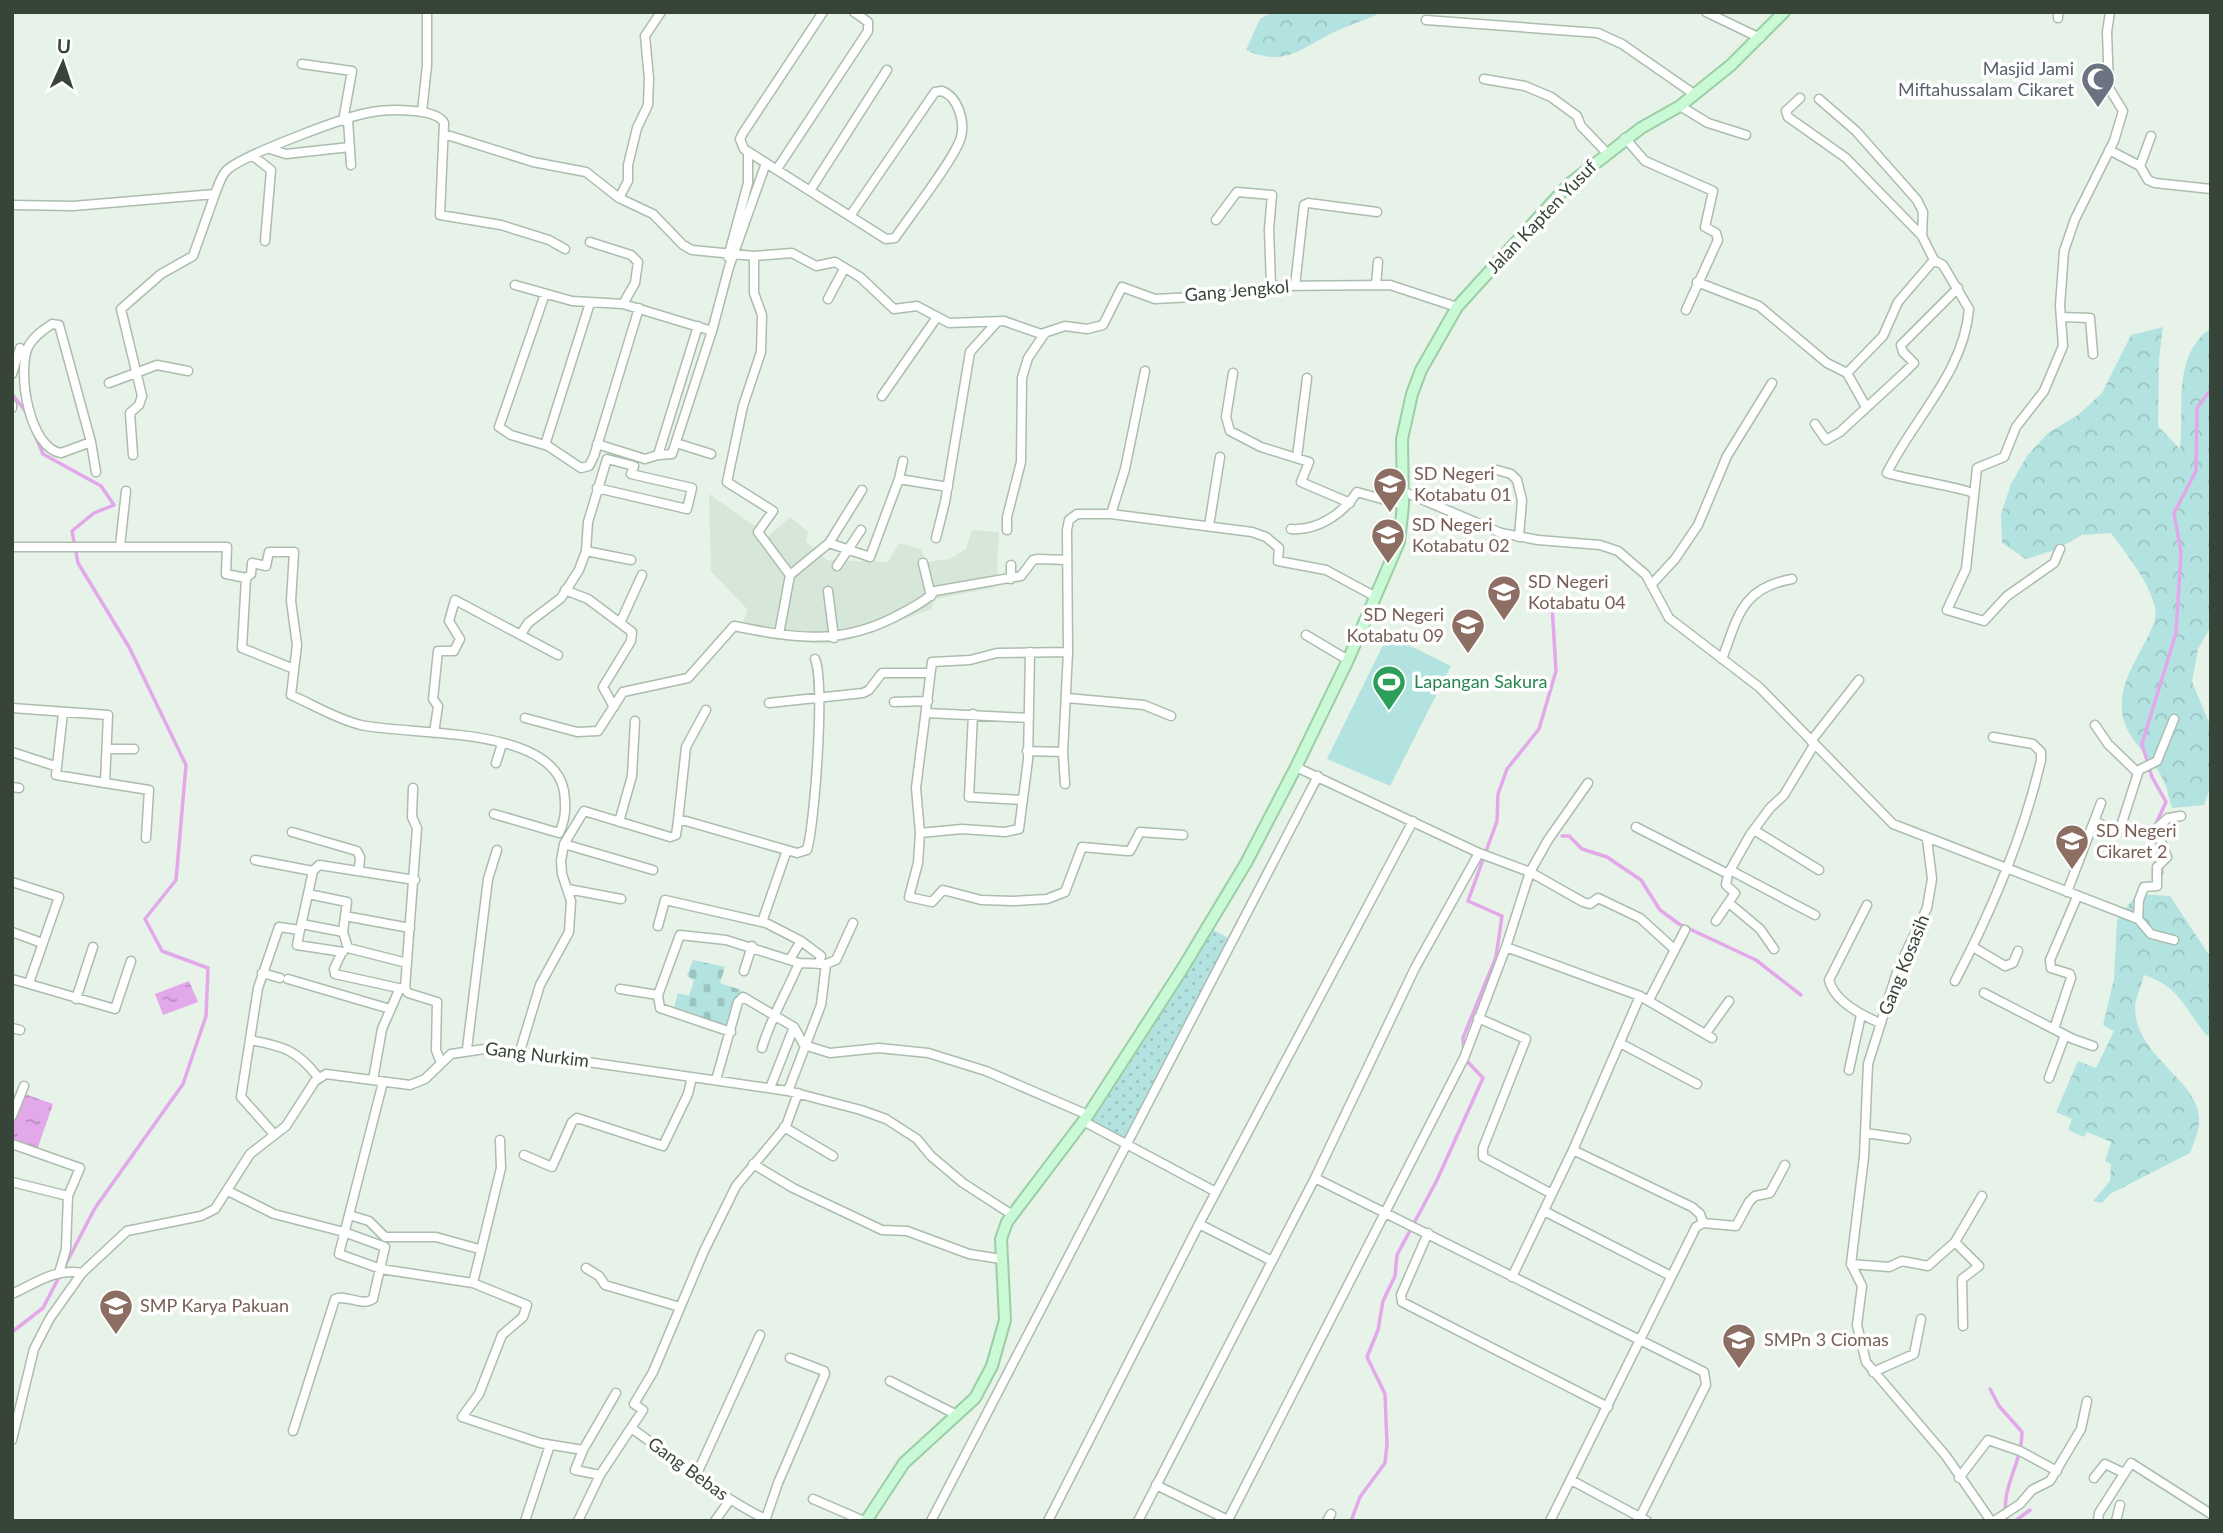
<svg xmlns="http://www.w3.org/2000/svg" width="2223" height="1533" viewBox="0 0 2223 1533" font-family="Lato,sans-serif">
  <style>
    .residential { fill: #d6e6d8 }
    .grass { fill: url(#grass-dots) }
    .forest { fill: url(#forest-crowns) }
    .cemetery { fill: url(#cemetery-stones) }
    .garden { fill: #b3e3e0 }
    .water { fill: url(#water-ripples) }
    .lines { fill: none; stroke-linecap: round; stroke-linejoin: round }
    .stream { stroke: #e2a8ea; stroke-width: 3.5 }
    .street-casing { stroke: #abbdad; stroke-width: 11 }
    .secondary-casing { stroke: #9acea5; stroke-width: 14 }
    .street { stroke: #fff; stroke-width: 8 }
    .secondary { stroke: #cafad5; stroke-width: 10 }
    .labels { text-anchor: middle; stroke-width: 7; stroke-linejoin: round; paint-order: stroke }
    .worship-label { font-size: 18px; fill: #5b616d; stroke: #fff; text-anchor: end }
    .street-label { font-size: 18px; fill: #374538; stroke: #fff }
    .education-label { font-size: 18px; fill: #785e54; stroke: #fff; text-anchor: start }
    .leisure-label { font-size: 18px; fill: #27864d; stroke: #fff; text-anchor: start }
  </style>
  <defs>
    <pattern id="grass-dots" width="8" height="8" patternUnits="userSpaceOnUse" patternTransform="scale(1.75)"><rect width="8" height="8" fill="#b3e3e0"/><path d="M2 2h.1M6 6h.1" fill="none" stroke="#9bc4c1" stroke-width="1.8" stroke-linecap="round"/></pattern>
    <pattern id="forest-crowns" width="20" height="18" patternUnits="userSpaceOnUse" patternTransform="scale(1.75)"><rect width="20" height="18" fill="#b3e3e0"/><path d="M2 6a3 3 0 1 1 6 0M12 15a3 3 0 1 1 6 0" fill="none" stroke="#9bc4c1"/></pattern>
    <pattern id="cemetery-stones" width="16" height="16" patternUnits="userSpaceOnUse" patternTransform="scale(1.75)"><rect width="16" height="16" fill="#b3e3e0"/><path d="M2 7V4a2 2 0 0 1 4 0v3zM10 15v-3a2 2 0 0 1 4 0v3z" fill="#9bc4c1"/></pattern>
    <pattern id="water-ripples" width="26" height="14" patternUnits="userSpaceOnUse" patternTransform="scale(1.75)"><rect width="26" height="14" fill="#e2a8ea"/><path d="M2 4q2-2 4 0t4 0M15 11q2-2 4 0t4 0" fill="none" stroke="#b88bbf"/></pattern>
  </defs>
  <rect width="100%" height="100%" fill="#e7f2e9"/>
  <path class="residential" d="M709 494 759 529 764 540 790 517 808 532 806 542 827 560 888 562 899 543 921 549 927 562 950 559 966 549 972 530 999 532 996 587 936 599 931 609 849 640 823 644 769 639 740 630 748 610 711 571Z"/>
  <path class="grass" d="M1213 930 1232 940 1128 1136 1125 1139 1087 1120Z"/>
  <path class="forest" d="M1273 12H1383C1366 20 1348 25 1332 33 1299 50 1283 67 1246 50L1260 19Z
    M2163 327 2159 358 2158 426 2180 449C2185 410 2171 356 2211 328V626L2198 649 2192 682 2211 727V785L2204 805 2172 808C2169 799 2168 790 2164 782 2156 761 2132 745 2125 724 2108 678 2162 635 2155 607 2148 580 2127 555 2111 533L2082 535 2055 550 2026 559 2002 543 2001 514 2011 484 2027 456 2048 433 2078 415 2102 393 2131 335Z
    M2137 894 2170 896 2211 958V1034L2207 1036C2185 1009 2179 986 2144 975 2142 985 2136 997 2135 1007 2135 1058 2202 1081 2199 1122 2199 1132 2193 1144 2190 1153L2110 1194 2102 1203 2093 1201 2110 1181 2111 1164 2105 1161 2111 1142 2087 1132 2084 1137 2068 1130 2072 1119 2056 1112 2078 1061 2096 1068 2114 1031 2103 1025 2114 979 2117 920Z"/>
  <path class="cemetery" d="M693 960 725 967 720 983 741 990 727 1032 672 1015 678 993 689 996 694 980 687 976Z"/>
  <path class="garden" d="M1388 635 1451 666 1390 786 1327 759Z"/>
  <path class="water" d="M189 981 198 1002 163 1015 155 994Z
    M22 1093 53 1104 37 1150 12 1142V1121Z"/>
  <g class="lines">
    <path class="stream" d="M12 394 26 412
      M2155 826 2166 802 2152 777 2142 744 2176 633 2181 552 2174 513 2196 471 2197 408 2211 389
      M1562 836H1569L1582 849 1607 857 1641 880 1660 910 1679 924 1756 960 1801 995
      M2156 837 2162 873
      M1464 1052 1463 1038 1496 957 1502 916 1468 901 1497 821 1498 794 1507 769 1539 729 1556 671 1552 605
      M12 1332 43 1308 95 1208 183 1084 206 1016 208 968 162 951 145 919 176 880 186 765 129 647 78 563 72 531 94 513 114 505 101 486 43 454 35 435
      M1990 1389 1999 1406 2022 1432C2022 1465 1999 1489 2007 1521
      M1351 1521 1360 1497 1385 1463 1387 1444 1385 1394 1367 1357 1378 1330 1383 1301 1395 1276 1397 1255 1437 1180 1483 1078 1465 1059
      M2015 1521 2030 1510"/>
    <g class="street-casing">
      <path id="street" d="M823 12 743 133 740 139 744 149 886 239 895 238C909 217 956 157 961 137 965 121 958 97 942 91L935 92 850 216
        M1706 12 1760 38
        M2058 18V12
        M1426 20 1598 33 1622 44 1694 94
        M302 64 352 71 343 121
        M1484 79 1525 86 1551 97 1577 116 1581 126 1606 152
        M1800 98 1786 111 1788 117 1846 158 1922 236 1934 260 1943 265 1969 309C1964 372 1914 418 1887 473 1902 478 1968 489 1972 493
        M1819 99 1856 131 1917 200 1923 212 1922 236
        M1680 106 1708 123 1746 135
        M422 112 427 65V12
        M348 120 351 165
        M444 134 533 162 586 172 619 198 653 214 683 245 692 250 754 256 792 253 816 266 835 262 860 277 894 309 917 306 949 323 1004 321 1041 334 1065 326 1087 329 1103 325 1122 287 1155 299 1231 295 1271 286 1390 285 1457 307
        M1625 138 1645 161 1713 191 1705 227 1716 233 1718 240 1686 310
        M270 149 286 154 350 147
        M2109 150 2140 166 2148 180 2155 183 2211 189
        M253 156 271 170 265 241
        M2140 166 2151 136
        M777 169 868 31V22L854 12
        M811 189 887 70
        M619 198 628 181V165L637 128 648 105 649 78 645 36 661 12
        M12 205 73 206 215 194C218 186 221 176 227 170 243 155 349 115 372 112 388 109 437 108 444 123L440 215 501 225 549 240 565 249
        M1216 220 1237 192 1272 195 1269 229 1271 286
        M590 242 631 255 638 262 635 283 623 304
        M754 256V293L762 315 761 352 743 406 727 482 773 511 758 532 790 575 779 634
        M728 257 748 183V152
        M1697 282 1759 306 1827 363 1847 373 1866 407
        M515 285 572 301 623 304 712 331 672 454 658 455
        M1376 285 1378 262
        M1295 286 1304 205 1308 203 1377 212
        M545 294 499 427 511 435 548 446 581 468 589 466 594 456 639 308
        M828 299 844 269
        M2061 317 2090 318 2093 354
        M52 324 59 325 91 442 61 453C29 448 17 372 28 347 33 337 43 330 52 324Z
        M712 331 729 267 766 163
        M1233 373 1226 417 1230 431 1261 447 1309 462 1301 482 1350 503
        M1847 373 1883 336 1898 302 1934 260
        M12 374 20 348
        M109 383 157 365 188 371
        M882 396 937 317
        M12 405V408
        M1815 424 1826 440 1840 432 1905 372 1914 363 1903 352 1901 345 1958 288
        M91 442 96 472
        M676 443 711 454
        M597 444 645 459 658 455 698 326
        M545 445 590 303
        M133 455 130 413 139 405 142 396 121 309 161 274 193 256 215 194
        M1297 457 1307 378
        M1497 470 1511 474 1517 480 1522 500 1519 537
        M899 479 903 461
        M1402 491 1501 533 1538 540 1600 545 1618 551 1646 575 1669 618 1759 687 1893 824 2138 919 2139 900 2144 887 2157 886V867L2167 857 2159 836V826L2168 818 2181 816
        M1111 514 1125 469 1145 371
        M1209 526 1220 457
        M1291 529C1317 531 1343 514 1357 492L1403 505
        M1007 530V517L1021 462 1022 378 1028 358 1045 333
        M936 538 945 502 970 352 997 322
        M829 543 862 490
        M120 546 126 491
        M12 547H227L226 574 246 578 242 648 294 669
        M2060 549 2054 563 2007 596 1984 621 1947 610 1966 569 1977 468 2004 457 2016 427 2044 391 2063 346 2060 306 2064 251 2075 219 2114 141 2123 111 2109 88 2107 32 2110 12
        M586 551 631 560
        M923 563 931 596
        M1011 565V579
        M837 566 861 530
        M790 575 829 543 870 557 899 479 948 487
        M246 578 251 574 252 563 266 566 269 552H294L291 601 297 645 291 695C314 705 336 719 361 725 411 736 552 725 564 791 566 806 566 819 559 833L494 814
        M1651 585 1675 559 1698 525 1727 456 1772 383
        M565 590 588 599 632 632 631 641 603 687 614 707
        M828 591 834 638
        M621 621 642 575
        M521 634 528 623 561 598 579 570 586 551 588 522 607 459 634 466 631 474 692 488 687 509 597 488
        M1306 635 1348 660
        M1068 652 997 653 970 660 932 662 916 788 920 833 918 863 909 897 932 902 943 890 981 900 1014 901 1047 899 1065 892 1082 847 1127 851H1130L1140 832 1183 835
        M1722 659C1738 617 1741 588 1792 579
        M1067 698 1144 705 1171 716
        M894 702 928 701
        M769 703 863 693 869 690 882 673H930
        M12 708 108 715 105 783 56 775 63 713
        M927 713 1029 718
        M973 714 969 797 1023 800
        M525 718 577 732 598 731 623 692 688 678 734 626C798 639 845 646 904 612 915 606 926 601 935 591L1021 576 1033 560 1038 559 1067 560
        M2095 725 2108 744 2138 773
        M434 733 438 706 433 699 438 651H454L460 639 449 621 455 600 558 655
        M1811 741 1859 680
        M108 749H134
        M1027 751 1063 752
        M12 752 55 766
        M496 763 502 744
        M1296 767 1479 853
        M105 783 149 790 146 838
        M1588 783 1548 840 1530 872 1583 902 1590 904 1598 898 1640 918 1673 948
        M1065 784 1063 752 1068 652 1067 530 1069 520 1077 514H1111L1252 532 1266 537 1279 548 1278 561 1326 570 1376 597
        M12 787 19 788
        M413 788 412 817 417 828 405 988 408 993 437 1002 436 1050 441 1063
        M678 821 686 747 706 710
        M2095 821 2111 830 2120 829 2139 770 2157 761 2174 719
        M619 822 632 776 635 721
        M1636 827 1728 874
        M1754 830 1819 870
        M292 832 357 851 360 857 359 871
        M920 833 962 829 1005 832 1019 829 1028 760 1030 652
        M1927 839 1932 879 1927 908 1898 969 1868 1064 1864 1157 1851 1264 1862 1286 1857 1325 1866 1362 1946 1456 1991 1521
        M564 844 653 870
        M255 860 313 871
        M1730 870 1815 915
        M12 882 59 897 29 983
        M568 889 621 899
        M2067 892 2101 803
        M308 894 313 871 319 865 415 880
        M1729 903 1760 929 1774 949
        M1867 905 1829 980C1834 1001 1861 1015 1880 1023
        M2138 919 2151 934 2174 940
        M1716 921 1735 893 1726 885 1728 874 1750 835 1770 808 1784 795 1814 745
        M762 922 787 850
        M302 924 343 932
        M658 926 665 900 766 923 801 941 790 959
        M300 930 297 945 343 952
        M12 932 42 943
        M801 941 821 956 819 964
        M1506 947 1640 996 1712 1038
        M1973 947 2005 966 2013 963 2018 951
        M348 948 343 932 345 916 410 928
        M348 948 407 963
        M341 954 334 969 335 974 403 989
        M744 971 752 946
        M262 973 280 978
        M12 979 115 1009 131 961
        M288 979 390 1009
        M1955 981C1992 910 2023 838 2041 760V752L2033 744 1993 737
        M620 989 658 995
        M1984 993 2073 1039 2093 1046
        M76 999 93 947
        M1649 1000 1685 930
        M1478 1018 1526 1039 1483 1148V1157L1552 1194
        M12 1028 20 1030
        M2054 1029 2071 978 2070 974 2051 968 2050 960 2077 897
        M731 1032 660 1008 658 995 680 935 726 940 799 963 826 964 836 960 853 923
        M1706 1033 1729 1001
        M250 1040C283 1046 297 1050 318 1077
        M1620 1043 1697 1084
        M762 1048C771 1017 787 992 799 963
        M467 1049 488 879 497 850
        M520 1051 540 985 569 932 571 901 562 874 561 861 564 844 584 811 670 837 676 835 678 821H686L797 853 807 850C815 823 825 682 815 659
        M1849 1070 1861 1015
        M2049 1078 2065 1035
        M373 1080 382 1029 399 990
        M716 1080 738 1002 743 997 794 1027 804 1045 830 1053 879 1048 928 1053 986 1071 1088 1115
        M383 1082 339 1254 381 1269 473 1283 527 1305 523 1317 502 1335 479 1394 462 1417 540 1443 583 1450
        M770 1088 794 1027
        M788 1091 821 1005 826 964
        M12 1116 24 1086
        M1083 1121 1216 1192
        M784 1127 833 1156
        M273 1133 241 1097 258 988 279 927 300 930 308 894 347 902 345 916
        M1866 1133 1906 1139
        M12 1144 80 1168 68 1196 66 1249 59 1273
        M1573 1150 1692 1207 1700 1214 1703 1223
        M524 1155 552 1167 572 1122 577 1118 663 1146 688 1094 692 1077
        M753 1164 793 1188 882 1230 907 1231 969 1254 1001 1259
        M1315 1178 1704 1372 1706 1385 1640 1517
        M12 1182 68 1196
        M228 1191 274 1214 344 1232 385 1247 373 1299C361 1307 347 1294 335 1299L293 1431
        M1544 1211 1671 1276
        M349 1215 369 1221 385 1237H436L479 1249
        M1199 1224 1272 1261
        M1428 1233 1401 1295 1402 1302 1608 1407
        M1955 1242 1982 1196
        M1851 1264 1889 1267 1902 1261 1928 1266 1955 1242 1979 1266 1962 1279 1963 1326
        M586 1268 599 1276 605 1285 680 1307
        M1512 1277 1573 1150 1640 996
        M473 1283 501 1168 500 1140
        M12 1294C36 1283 55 1268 82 1273
        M1873 1372 1914 1354 1921 1319
        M890 1381 955 1414
        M12 1440 34 1349 50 1318 82 1273 127 1231 201 1216 215 1209 250 1154 286 1126 315 1081 326 1074 410 1085 425 1079 451 1054 491 1048 788 1091 861 1110 886 1119 917 1139 931 1156 963 1183 1011 1214
        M600 1475 575 1470 583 1450 616 1393
        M695 1478 760 1335
        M1959 1478 1988 1440 2020 1451 2057 1471
        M2094 1478 2105 1464 2124 1473
        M1571 1480 1647 1521
        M1156 1485 1230 1521
        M813 1499 864 1521
        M765 1519C715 1494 676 1459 631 1428L643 1410 634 1404 653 1372 704 1251 736 1186 786 1126 798 1093
        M525 1521 550 1445
        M578 1521 600 1475 631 1428
        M715 1521 729 1501
        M765 1521 778 1483 825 1374 824 1371 790 1358
        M931 1521 1318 776
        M1048 1521 1199 1224 1413 821
        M1138 1521 1315 1178 1415 968 1479 853 1530 872 1506 947 1464 1058 1228 1520
        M1327 1521 1331 1514
        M1550 1521 1696 1227 1703 1223 1736 1226 1749 1202 1755 1196 1770 1193 1785 1165
        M1994 1521 2020 1504 2032 1490 2050 1481 2081 1429 2087 1401
        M2098 1521 2099 1513 2131 1463 2211 1514
        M2116 1521 2120 1505"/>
    </g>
    <g class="secondary-casing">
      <path id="secondary" d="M866 1521 904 1463 975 1398 992 1366 1005 1320 1001 1239 1007 1222 1088 1115 1181 971 1246 863 1296 767 1348 660 1399 542 1403 505 1402 439 1412 394 1421 370 1457 307 1569 184 1641 128 1680 106 1731 65 1784 12"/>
    </g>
    <use href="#street" class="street"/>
    <use href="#secondary" class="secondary"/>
  </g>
  <defs>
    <g id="mosque-pin" transform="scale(1.75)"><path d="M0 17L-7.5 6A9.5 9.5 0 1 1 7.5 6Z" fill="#6b7280" stroke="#fff"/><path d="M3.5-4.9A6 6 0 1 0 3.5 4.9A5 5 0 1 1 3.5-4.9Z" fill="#fff"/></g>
    <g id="school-pin" transform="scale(1.75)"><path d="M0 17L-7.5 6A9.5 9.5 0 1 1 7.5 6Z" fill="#8d6e63" stroke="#fff"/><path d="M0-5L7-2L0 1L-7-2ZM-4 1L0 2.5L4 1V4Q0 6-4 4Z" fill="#fff"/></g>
    <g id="stadium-pin" transform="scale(1.75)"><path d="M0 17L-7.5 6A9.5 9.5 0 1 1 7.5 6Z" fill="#2e9e5b" stroke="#fff"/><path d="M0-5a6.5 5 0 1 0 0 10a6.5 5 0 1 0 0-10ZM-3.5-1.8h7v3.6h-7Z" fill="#fff"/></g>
  </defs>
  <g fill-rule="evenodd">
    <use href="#mosque-pin" x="2098" y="79"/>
    <use href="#school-pin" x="1390" y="484"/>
    <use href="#school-pin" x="1388" y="535"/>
    <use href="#school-pin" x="1504" y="592"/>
    <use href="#school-pin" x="1468" y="625"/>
    <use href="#stadium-pin" x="1389" y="682"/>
    <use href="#school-pin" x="2072" y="841"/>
    <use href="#school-pin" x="116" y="1306"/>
    <use href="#school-pin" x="1739" y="1340"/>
  </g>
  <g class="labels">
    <g class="worship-label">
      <text x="2074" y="75">Masjid Jami<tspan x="2074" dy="21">Miftahussalam Cikaret</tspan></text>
    </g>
    <g class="street-label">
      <text transform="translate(1542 217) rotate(-46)" y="6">Jalan Kapten Yusuf</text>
      <text transform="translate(1237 291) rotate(-5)" y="6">Gang Jengkol</text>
      <text transform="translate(1904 965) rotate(-68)" y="6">Gang Kosasih</text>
      <text transform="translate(537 1055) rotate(7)" y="6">Gang Nurkim</text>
      <text transform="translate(688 1469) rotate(36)" y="6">Gang Bebas</text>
    </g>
    <g class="education-label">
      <text x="1414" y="480">SD Negeri<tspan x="1414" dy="21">Kotabatu 01</tspan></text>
      <text x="1412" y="531">SD Negeri<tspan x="1412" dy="21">Kotabatu 02</tspan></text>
      <text x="1528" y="588">SD Negeri<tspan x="1528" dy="21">Kotabatu 04</tspan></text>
      <text x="1444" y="621" text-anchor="end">SD Negeri<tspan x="1444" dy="21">Kotabatu 09</tspan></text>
      <text x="2096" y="837">SD Negeri<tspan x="2096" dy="21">Cikaret 2</tspan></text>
      <text x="140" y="1312">SMP Karya Pakuan</text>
      <text x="1764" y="1346">SMPn 3 Ciomas</text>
    </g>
    <g class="leisure-label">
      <text x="1414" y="688">Lapangan Sakura</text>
    </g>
  </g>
  <rect width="2223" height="1533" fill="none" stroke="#374538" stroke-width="28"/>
  <g transform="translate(63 63) rotate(3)" stroke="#ffffff" stroke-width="5" paint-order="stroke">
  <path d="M0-5L12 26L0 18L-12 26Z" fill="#374538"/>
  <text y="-10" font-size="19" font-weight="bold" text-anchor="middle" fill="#374538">U</text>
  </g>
</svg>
